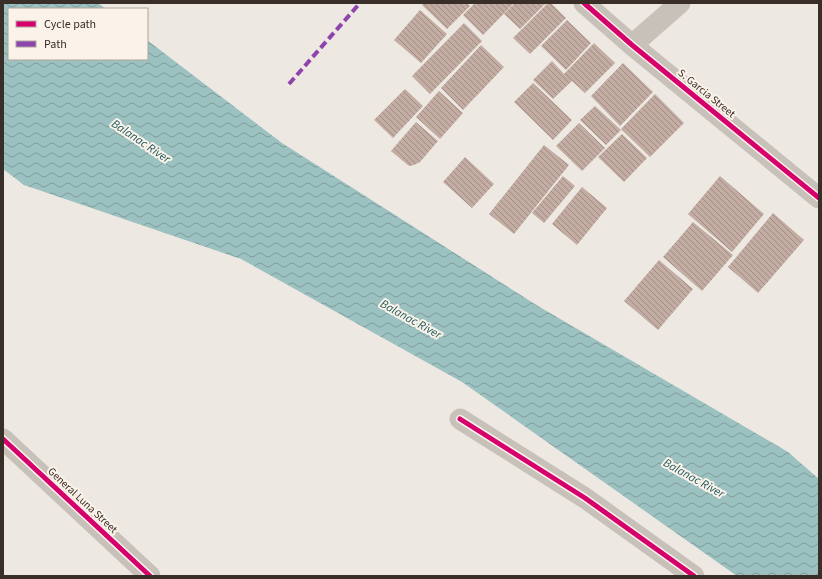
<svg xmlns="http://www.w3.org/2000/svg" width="822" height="579" viewBox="0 0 822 579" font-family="'Source Sans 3',sans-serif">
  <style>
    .water { fill: url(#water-waves) }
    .building { fill: url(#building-back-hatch) }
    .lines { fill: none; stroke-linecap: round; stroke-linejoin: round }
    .minor { stroke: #c8c1ba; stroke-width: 21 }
    .quiet { stroke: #8e44ad; stroke-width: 4; stroke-dasharray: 8 4; stroke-linecap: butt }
    .cycleway-casing { stroke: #fbf3e9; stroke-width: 8 }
    .cycleway { stroke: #d6006c; stroke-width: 5 }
    .labels { text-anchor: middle; stroke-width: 4; stroke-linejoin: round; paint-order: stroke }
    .street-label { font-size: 11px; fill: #392e28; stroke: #fbf3e9 }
    .water-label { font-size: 12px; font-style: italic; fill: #1b585d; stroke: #fbf3e9 }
  </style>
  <defs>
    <pattern id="water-waves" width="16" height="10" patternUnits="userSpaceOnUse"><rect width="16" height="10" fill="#9cc1c1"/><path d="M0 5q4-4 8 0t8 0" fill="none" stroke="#809d9d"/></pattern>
    <pattern id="building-back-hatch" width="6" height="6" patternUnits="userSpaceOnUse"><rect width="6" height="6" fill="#c3aca2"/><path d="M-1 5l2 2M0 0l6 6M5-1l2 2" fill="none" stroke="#9f8c84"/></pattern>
  </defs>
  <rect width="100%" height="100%" fill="#eee8e2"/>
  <path class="water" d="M3 3H98L106 9H9V59H147V40L282 143 538 306 788 452 819 479V576H737L462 382 241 259 24 185 3 169Z"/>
  <path class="building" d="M424 3H467L470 6 447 29 422 5Z
    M475 3H514L483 35 463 15Z
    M515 3H546L520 29 504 14Z
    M548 3H551L566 18 530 54 513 38Z
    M420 10 447 34 421 63 394 40Z
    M567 20 591 43 566 70 541 46Z
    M464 23 482 41 430 94 412 76Z
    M594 43 615 63 585 93 572 81 553 99 533 80 552 61 564 74Z
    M481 45 504 67 463 110 441 88Z
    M623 63 653 92 620 126 591 96Z
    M533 83 572 120 553 140 514 102Z
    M405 89 423 106 393 138 374 120Z
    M439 91 463 113 440 139 416 117Z
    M655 94 684 123 650 157 621 129Z
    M595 106 621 130 606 145 580 120Z
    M416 122 438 141 420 162 414 165 409 166 391 151Z
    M579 123 605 148 582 171 556 146Z
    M622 134 647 158 624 182 598 157Z
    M544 145 569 165 514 234 489 214Z
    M465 157 494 184 472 208 443 182Z
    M563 176 575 186 544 223 532 213Z
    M720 176 764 214 732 252 688 214Z
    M582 187 607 208 577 245 552 224Z
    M773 213 804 240 758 293 728 267Z
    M693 222 733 255 702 291 663 257Z
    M659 260 693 289 658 330 624 301Z"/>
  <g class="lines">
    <path class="minor" d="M584 3 632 45 819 198
      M632 45 680 3
      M460 419 585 498 694 576
      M3 439 150 576"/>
    <path class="quiet" d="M289 84 360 3"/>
    <g class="cycleway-casing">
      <path id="cycleway" d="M584 3 632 45 819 198
        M460 419 585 498 694 576
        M3 439 150 576"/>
    </g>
    <use href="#cycleway" class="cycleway"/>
  </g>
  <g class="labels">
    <g class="street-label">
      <text transform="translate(707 93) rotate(39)" y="4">S. Garcia Street</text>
      <text transform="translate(83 500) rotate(43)" y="4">General Luna Street</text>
    </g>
    <g class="water-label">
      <text transform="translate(141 141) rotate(34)" y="4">Balanac River</text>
      <text transform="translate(411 319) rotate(29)" y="4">Balanac River</text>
      <text transform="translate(694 478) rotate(29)" y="4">Balanac River</text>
    </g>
  </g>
  <rect width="822" height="579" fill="none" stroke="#392e28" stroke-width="8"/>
  <rect x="8" y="8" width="140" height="52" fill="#fbf3e9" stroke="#ada49c"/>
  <rect x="16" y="21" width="20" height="6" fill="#d6006c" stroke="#ada49c"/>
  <text x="44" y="28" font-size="12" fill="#392e28">Cycle path</text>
  <rect x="16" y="41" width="20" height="6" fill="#8e44ad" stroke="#ada49c"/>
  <text x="44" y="48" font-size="12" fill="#392e28">Path</text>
</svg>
